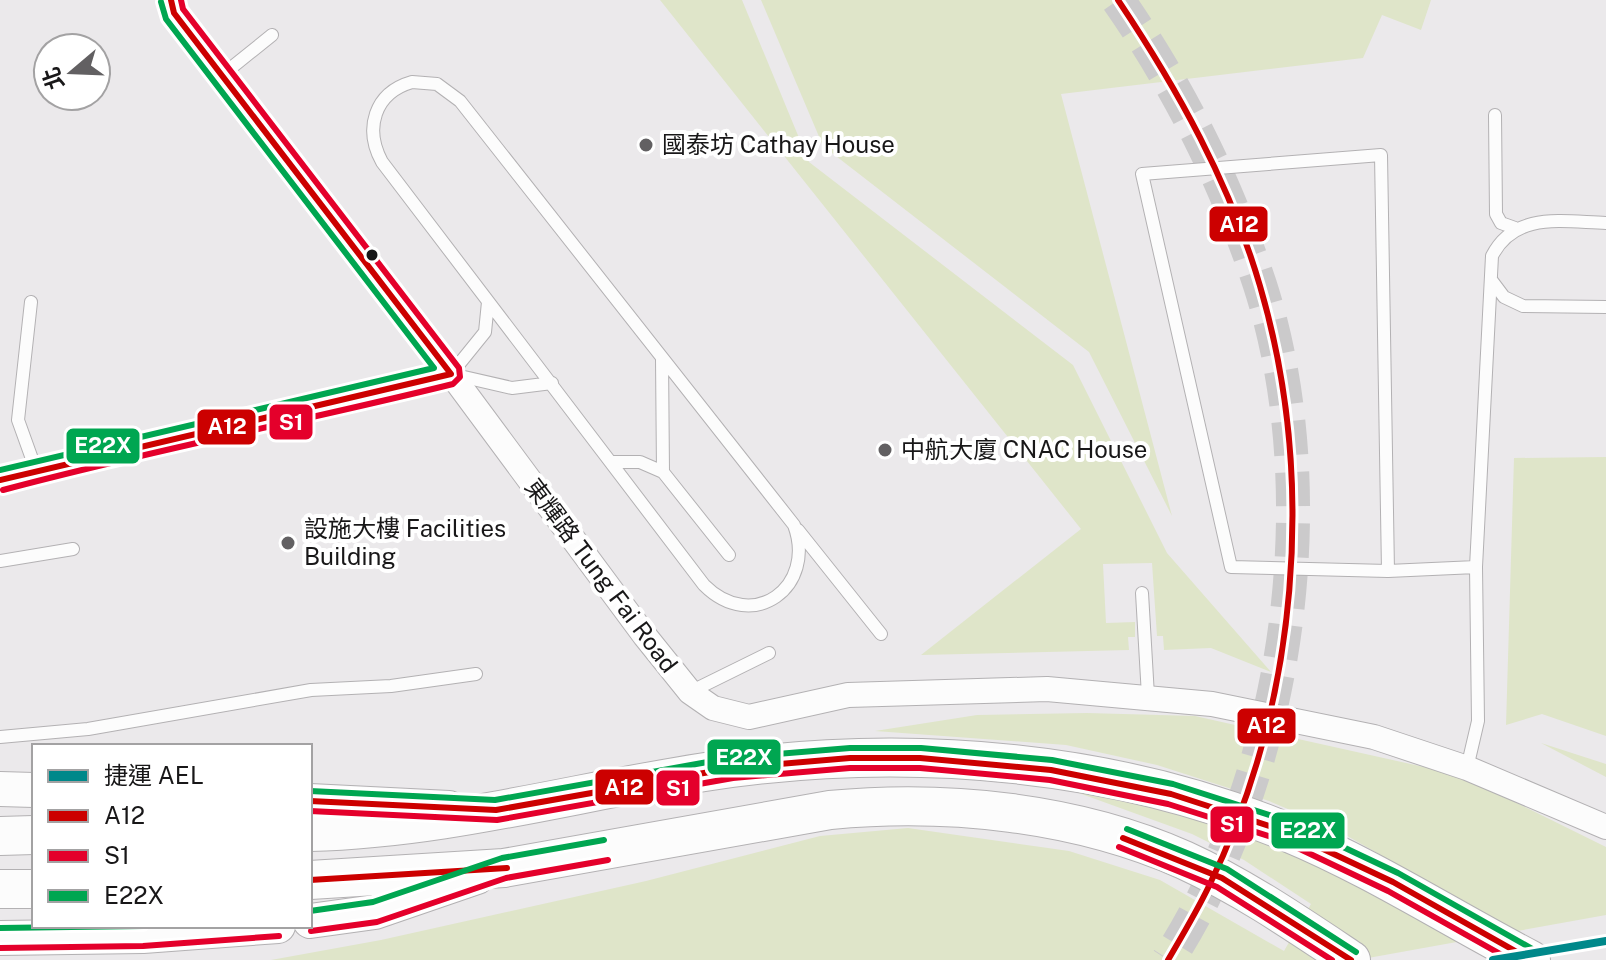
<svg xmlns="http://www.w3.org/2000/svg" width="1606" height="960" viewBox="0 0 1606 960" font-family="'Public Sans','Noto Sans TC',sans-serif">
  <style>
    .green { fill: #dfe5c9 }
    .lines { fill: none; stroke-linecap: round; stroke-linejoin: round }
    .secondary-tunnel { stroke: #cbcacb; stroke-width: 34; stroke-dasharray: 34 17; stroke-linecap: butt }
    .lane-casing { stroke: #b3b1b3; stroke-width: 14 }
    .street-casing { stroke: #b3b1b3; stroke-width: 26 }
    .secondary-casing { stroke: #b3b1b3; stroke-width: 36 }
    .primary-casing { stroke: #b3b1b3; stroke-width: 40 }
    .lane { stroke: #fcfcfc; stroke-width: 12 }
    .street { stroke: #fcfcfc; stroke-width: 24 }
    .secondary { stroke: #fcfcfc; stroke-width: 34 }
    .primary { stroke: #fcfcfc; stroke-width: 38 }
    .bus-1-casing { stroke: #fff; stroke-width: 12 }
    .bus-2-casing { stroke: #fff; stroke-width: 12 }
    .bus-3-casing { stroke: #fff; stroke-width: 12 }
    .bus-1 { stroke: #c00; stroke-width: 6 }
    .bus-2 { stroke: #e4002b; stroke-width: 6 }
    .bus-3 { stroke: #00a651; stroke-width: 6 }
    .metro-1-casing { stroke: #fff; stroke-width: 14 }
    .metro-1 { stroke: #00888a; stroke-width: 8 }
    .poi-dot { fill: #626062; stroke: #fff; stroke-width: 3 }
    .bus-dot { fill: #181718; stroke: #fff; stroke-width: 3 }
    .labels { text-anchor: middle; stroke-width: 8; stroke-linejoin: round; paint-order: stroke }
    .poi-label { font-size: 24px; fill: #181718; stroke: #fff; text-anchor: start }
    .street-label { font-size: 24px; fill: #181718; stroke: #fff }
    .line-badge { stroke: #fff; stroke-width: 3 }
    .badge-label { font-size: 22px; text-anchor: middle; font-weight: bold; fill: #fff }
  </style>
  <rect width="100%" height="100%" fill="#ebe9eb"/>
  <path class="green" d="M660 0H742L809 162 1073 365 1167 553 1271 672 1211 648 1164 650 1163 636H1157L1152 563 1103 564 1106 623 1135 622V637H1128L1129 650 921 655 1081 529Z
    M761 0H1431L1421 30 1382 15 1363 58 1061 94 1172 516 1089 352 823 146Z
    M1606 457V736L1542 714 1506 725 1514 458Z
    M1087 713 1195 716 1460 775 1606 847V915L1357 960H271L381 940 646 881 820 836 908 828 1069 851 1160 880 1284 951 1311 904 1244 860 1192 834 1076 792 1195 816 1463 902 1335 829 1269 801 1157 765 1066 745 875 731 977 715Z
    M1541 743 1606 764V777Z"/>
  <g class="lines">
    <path class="secondary-tunnel" d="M1118 0C1180 89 1226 182 1260 285 1328 497 1288 774 1168 960"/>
    <g class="lane-casing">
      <path id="lane" d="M221 76 272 35
        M412 82 437 84 460 101 794 525C817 587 753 634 704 585L382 162C364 129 374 93 412 82Z
        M1495 115 1496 214 1501 223 1515 228
        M1492 281 1504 297 1523 306 1606 307
        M31 302 18 420 36 470
        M488 302 485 332 451 374 512 388 552 383
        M662 359 663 472
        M613 462H640L663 472 729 555
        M798 530 881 634
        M0 561 73 549
        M1388 571 1381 155 1142 174 1231 567 1388 571 1476 567
        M1142 593 1148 696
        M690 692 769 653
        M0 737 88 729 311 690 391 686 476 674
        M1467 768 1478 721 1476 567 1492 256C1515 211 1563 222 1606 223"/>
    </g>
    <g class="street-casing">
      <path id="street" d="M171 0 174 13 221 76 451 374 645 636 690 692 713 708 749 717 848 695 1047 689 1212 704 1374 737 1467 768 1606 827
        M300 412 451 374
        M0 480 91 456 274 418"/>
    </g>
    <g class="secondary-casing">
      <path id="secondary" d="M0 789 34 790
        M310 801 449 808
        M310 921 375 912 477 877
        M0 938 143 936 278 926"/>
    </g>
    <g class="primary-casing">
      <path id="primary" d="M310 832C452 829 591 787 732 768 915 744 1117 760 1289 833 1373 868 1450 918 1531 960
        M0 836 34 835
        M310 880 504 868 830 810C947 799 1076 812 1184 860 1243 887 1297 924 1351 960
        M0 889H34"/>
    </g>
    <use href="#lane" class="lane"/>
    <use href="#street" class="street"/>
    <use href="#secondary" class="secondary"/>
    <use href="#primary" class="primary"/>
    <g class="bus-1-casing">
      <path id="bus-1" d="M1118 0C1177 88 1230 183 1260 286 1317 481 1298 703 1209 886 1197 911 1182 936 1168 960
        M0 480 451 374 174 13 171 0
        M310 801 496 810 732 768 850 758H920L1051 770 1171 794 1285 831 1393 882 1531 960
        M1123 838 1222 878 1351 960
        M310 880 507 868"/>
    </g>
    <g class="bus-2-casing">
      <path id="bus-2" d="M3 490C152 450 304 421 453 384L460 377 459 368 183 9 181 0
        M310 811 497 820 733 778 850 768H920L1050 780 1168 804 1281 840 1388 891 1511 960
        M1119 847 1217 887 1332 960
        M311 931 377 922 506 878 608 860
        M0 948 143 946 279 936"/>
    </g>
    <g class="bus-3-casing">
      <path id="bus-3" d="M0 470 434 368 166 19 161 2
        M310 791 495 800 730 758 850 748H921L1052 760 1173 784 1288 821 1398 873 1536 951
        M1127 829 1227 869 1356 952
        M310 911 373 902 502 858 604 840
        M0 928 143 926"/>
    </g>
    <use href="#bus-1" class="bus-1"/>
    <use href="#bus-2" class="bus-2"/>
    <use href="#bus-3" class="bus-3"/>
    <g class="metro-1-casing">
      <path id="metro-1" d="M1493 960 1606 941"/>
    </g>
    <use href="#metro-1" class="metro-1"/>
  </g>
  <g class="poi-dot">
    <circle cx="646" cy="145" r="8"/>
    <circle cx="885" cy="450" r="8"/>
    <circle cx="288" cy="543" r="8"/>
  </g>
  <circle class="bus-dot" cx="372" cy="255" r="7"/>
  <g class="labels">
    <g class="poi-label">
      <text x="662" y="153">國泰坊 Cathay House</text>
      <text x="901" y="458">中航大廈 CNAC House</text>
      <text x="304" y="537">設施大樓 Facilities<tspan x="304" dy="28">Building</tspan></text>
    </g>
    <g class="street-label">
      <text transform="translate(601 576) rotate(53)" y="8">東輝路 Tung Fai Road</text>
    </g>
  </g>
  <g class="line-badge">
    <rect x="1208" y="205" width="61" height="38" rx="8" fill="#c00"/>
    <rect x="268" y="403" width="46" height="38" rx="8" fill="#e4002b"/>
    <rect x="196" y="408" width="61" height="38" rx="8" fill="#c00"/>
    <rect x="65" y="427" width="76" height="38" rx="8" fill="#00a651"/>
    <rect x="1236" y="707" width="61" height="38" rx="8" fill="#c00"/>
    <rect x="706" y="738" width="76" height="38" rx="8" fill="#00a651"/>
    <rect x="594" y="768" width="61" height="38" rx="8" fill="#c00"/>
    <rect x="655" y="769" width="46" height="38" rx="8" fill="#e4002b"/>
    <rect x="1209" y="805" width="46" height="39" rx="8" fill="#e4002b"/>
    <rect x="1270" y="811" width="76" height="39" rx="8" fill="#00a651"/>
  </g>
  <g class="badge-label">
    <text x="1239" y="232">A12</text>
    <text x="291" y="430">S1</text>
    <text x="227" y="434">A12</text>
    <text x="103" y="453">E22X</text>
    <text x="1266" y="733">A12</text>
    <text x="744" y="765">E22X</text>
    <text x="624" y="795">A12</text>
    <text x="678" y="796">S1</text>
    <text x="1232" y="832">S1</text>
    <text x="1308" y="838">E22X</text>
  </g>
  <rect x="32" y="744" width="280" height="184" fill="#ffffff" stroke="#a3a2a3" stroke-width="2"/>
  <rect x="48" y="770" width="40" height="12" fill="#00888a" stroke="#a3a2a3" stroke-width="2"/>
  <text x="104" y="784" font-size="24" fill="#181718">捷運 AEL</text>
  <rect x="48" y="810" width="40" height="12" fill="#cc0000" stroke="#a3a2a3" stroke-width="2"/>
  <text x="104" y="824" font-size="24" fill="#181718">A12</text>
  <rect x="48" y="850" width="40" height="12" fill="#e4002b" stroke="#a3a2a3" stroke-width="2"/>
  <text x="104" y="864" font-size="24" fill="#181718">S1</text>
  <rect x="48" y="890" width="40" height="12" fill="#00a651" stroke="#a3a2a3" stroke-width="2"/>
  <text x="104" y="904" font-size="24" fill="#181718">E22X</text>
  <g transform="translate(72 72) rotate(251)"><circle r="38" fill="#ffffff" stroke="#a3a2a3" stroke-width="2"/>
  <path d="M0-6L14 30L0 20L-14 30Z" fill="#626062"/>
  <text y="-12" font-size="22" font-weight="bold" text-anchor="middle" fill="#181718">北</text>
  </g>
</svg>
